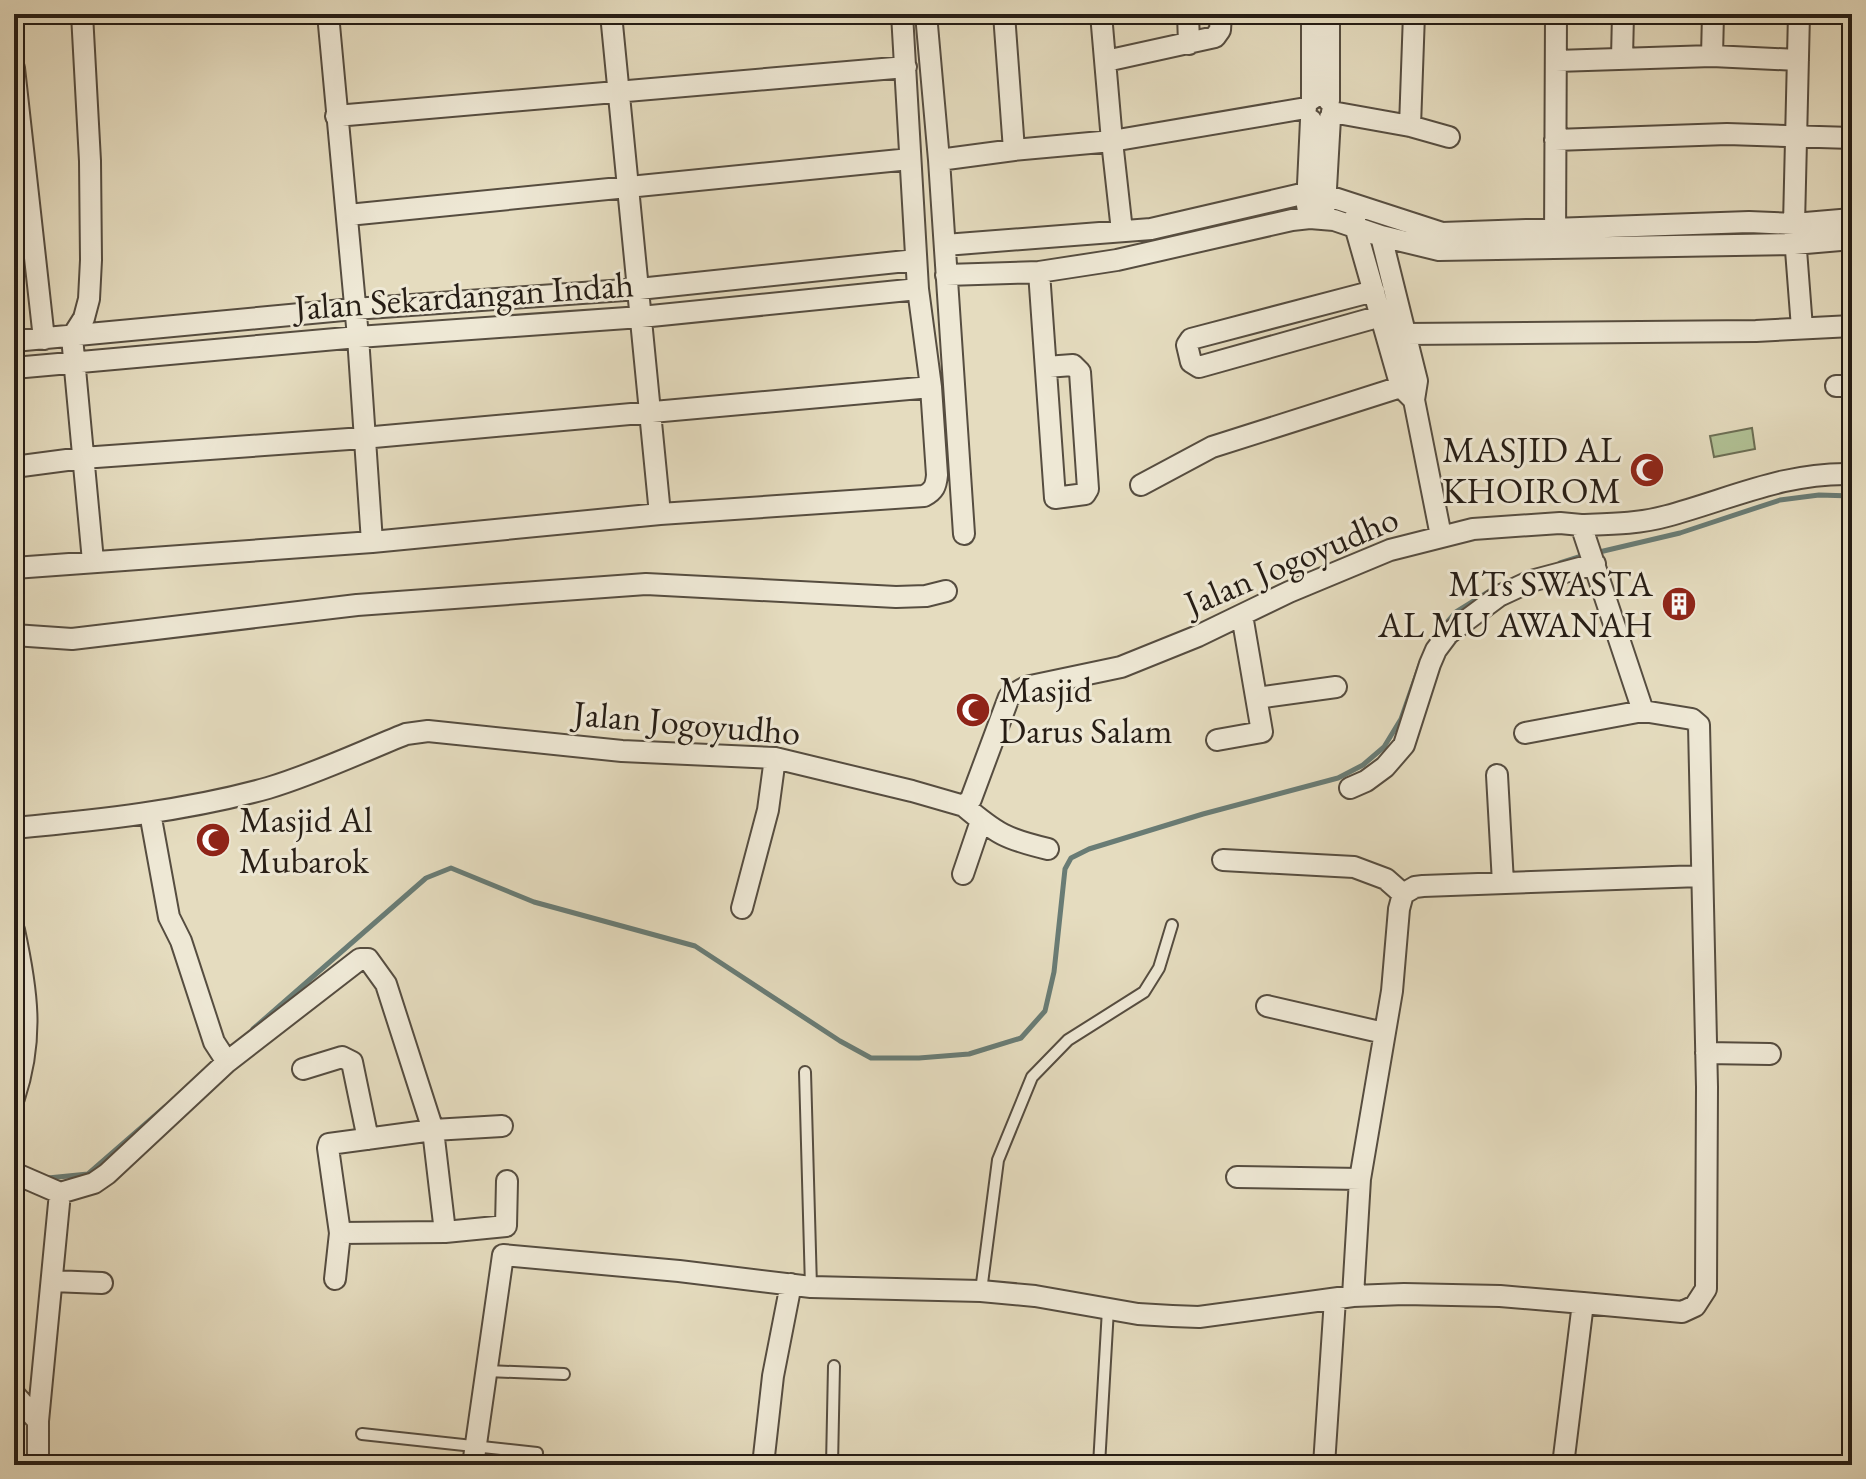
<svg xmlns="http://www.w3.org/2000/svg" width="1866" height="1479" viewBox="0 0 1866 1479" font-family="'EB Garamond',serif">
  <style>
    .garden { fill: #b1c195; stroke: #6c6f55; stroke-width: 2 }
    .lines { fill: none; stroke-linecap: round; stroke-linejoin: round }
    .stream { stroke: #697c75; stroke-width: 5 }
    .service-casing { stroke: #564d40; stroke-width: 14 }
    .minor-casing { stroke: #564d40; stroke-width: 24 }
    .service { stroke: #eee8d5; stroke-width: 10 }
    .minor { stroke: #eee8d5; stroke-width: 20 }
    .labels { text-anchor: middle; stroke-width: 6; stroke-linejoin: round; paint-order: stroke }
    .street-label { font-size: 36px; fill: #261d15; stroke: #eee8d5 }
    .poi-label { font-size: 36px; fill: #261d15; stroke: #eee8d5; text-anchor: end }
  </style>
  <rect width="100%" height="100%" fill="#e5dcbf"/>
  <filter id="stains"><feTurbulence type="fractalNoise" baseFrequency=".0025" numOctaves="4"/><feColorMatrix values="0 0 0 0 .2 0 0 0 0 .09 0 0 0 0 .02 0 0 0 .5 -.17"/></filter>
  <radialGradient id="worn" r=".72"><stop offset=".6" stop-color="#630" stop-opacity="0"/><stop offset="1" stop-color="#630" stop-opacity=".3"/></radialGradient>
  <path class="garden" d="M1752 428 1755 449 1714 457 1710 436Z"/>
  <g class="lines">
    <path class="stream" d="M1595 553 1680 533 1780 500 1819 495 1852 496
      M1560 563 1585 555
      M1443 627 1456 612 1498 586
      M253 1029 426 878 451 868 534 902 695 946 840 1041 871 1058H919L969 1054 1021 1038 1045 1011 1054 972 1065 869 1071 858 1089 849 1203 814 1338 778 1363 765 1384 747 1401 719 1421 662
      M48 1178 88 1174 165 1107"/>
    <g class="service-casing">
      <path id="service" d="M805 1072 811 1287
        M981 1291 998 1160 1032 1077 1068 1040 1144 992 1159 968 1172 925
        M487 1371 564 1374
        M362 1434 537 1453
        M832 1465 834 1366
        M1099 1465 1108 1309"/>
    </g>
    <g class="minor-casing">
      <path id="minor" d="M82 14 90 161 91 260 89 299 84 318 72 337 93 561
        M328 14 358 337 372 542
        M611 14 660 514
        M926 14 939 160 964 534
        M1004 14 1014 150
        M1101 14 1112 141 1122 231
        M1188 14 1189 44
        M1312 14V99
        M1799 14 1794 224 1802 328
        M1712 56 1713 14
        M1622 58 1623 14
        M1106 61 1215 37 1220 30 1221 14
        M1556 61 1712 56 1798 60
        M14 68 44 339
        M1329 101V14
        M1332 112 1410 126 1449 137
        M336 116 906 67
        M1410 126 1414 14
        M1555 140 1727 134 1852 138
        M939 160 1014 150 1112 141 1306 108
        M1307 206 1311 120
        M1325 206 1330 118
        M348 215 910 159
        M1355 217V226L1401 387 1414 400 1417 381 1381 236
        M1555 242 1556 14
        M945 245 1151 229 1306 193 1325 195 1442 233 1749 222 1794 224 1852 219
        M1039 272 1055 498 1085 494 1088 489 1080 372 1073 365 1046 367
        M946 275 1039 272 1117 260 1292 220 1310 218 1334 220 1381 236 1439 250 1794 244 1852 239
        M1374 291 1191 339 1187 345 1191 362 1199 367 1381 316
        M1406 334 1756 331 1852 326
        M14 341 354 309 639 289 916 260
        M14 368 358 337 641 317 918 289
        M1836 386H1852
        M1414 400 1441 536
        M14 467 82 458 363 438 931 387
        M1141 485 1212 447 1413 383
        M1581 525C1610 524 1638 524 1667 516 1730 499 1785 472 1852 474
        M14 568 372 542 660 514 924 496C934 491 936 486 937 475L931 387 918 289 902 14
        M14 635 72 639 357 605 646 584 896 597 926 596 946 591
        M1257 698 1336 687
        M1525 733 1643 711
        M1217 740 1262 732 1242 615
        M1497 775 1503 883
        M1350 788 1366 781 1385 767 1404 745 1430 664 1436 650 1448 634 1499 596 1531 581 1595 564
        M964 806C997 834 1006 839 1048 849
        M150 813 169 917 181 941 214 1042 227 1062
        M14 828C99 820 186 811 268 788 315 774 361 752 406 734L428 731 622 751 775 758 912 791 964 806 971 799 1009 697 1026 687 1121 667 1198 636 1289 592 1390 550 1473 529 1560 523 1581 525 1643 711 1692 719 1699 725 1707 1087 1706 1289 1695 1306 1682 1312 1583 1303 1563 1465
        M1223 860 1354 867 1386 879 1403 894
        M963 874 981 821
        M742 908 768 810 775 758
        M14 930C27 990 34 1038 14 1098
        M1267 1006 1384 1033
        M1706 1053 1770 1054
        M303 1069 342 1057 352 1062 368 1139
        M14 1173 60 1193 94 1183 107 1174 227 1062 360 959H368L386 984 433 1130 329 1144 328 1148 340 1233 445 1232 506 1226 507 1181
        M1237 1177 1360 1179
        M445 1232 433 1130 502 1126
        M335 1279 340 1233
        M52 1281 102 1283
        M1353 1296 1360 1179 1392 991 1399 909 1403 894 1415 887 1423 886 1701 876
        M14 1394 38 1421
        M38 1465V1421L60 1193
        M473 1465 503 1255 679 1271 811 1287 981 1291 1035 1296 1138 1314 1172 1316 1199 1317 1353 1296 1404 1294 1500 1296 1583 1303
        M763 1465 773 1376 791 1284
        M1324 1465 1335 1299"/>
    </g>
    <use href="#service" class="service"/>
    <use href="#minor" class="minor"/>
  </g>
  <defs>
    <g id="mosque-disc" transform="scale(1.8)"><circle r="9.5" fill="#8f2418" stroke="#eee8d5"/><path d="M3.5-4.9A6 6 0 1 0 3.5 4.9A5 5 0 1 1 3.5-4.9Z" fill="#fff"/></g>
    <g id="building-disc" transform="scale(1.8)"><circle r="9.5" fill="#8f2418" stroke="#eee8d5"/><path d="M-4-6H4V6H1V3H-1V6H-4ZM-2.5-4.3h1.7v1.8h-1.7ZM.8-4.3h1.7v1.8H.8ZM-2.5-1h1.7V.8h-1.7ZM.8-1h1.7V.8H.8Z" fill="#fff"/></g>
  </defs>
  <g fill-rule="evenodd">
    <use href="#mosque-disc" x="1647" y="470"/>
    <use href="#building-disc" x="1679" y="604"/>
    <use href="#mosque-disc" x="973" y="710"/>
    <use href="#mosque-disc" x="213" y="840"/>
  </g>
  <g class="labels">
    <g class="street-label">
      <text transform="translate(464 295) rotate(-4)" y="13">Jalan Sekardangan Indah</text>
      <text transform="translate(1291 560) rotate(-23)" y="13">Jalan Jogoyudho</text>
      <text transform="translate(687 722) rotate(5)" y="13">Jalan Jogoyudho</text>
    </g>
    <g class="poi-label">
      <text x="1621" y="462">MASJID AL<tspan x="1621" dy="41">KHOIROM</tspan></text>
      <text x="1653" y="596">MTs SWASTA<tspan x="1653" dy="41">AL MU AWANAH</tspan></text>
      <text x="999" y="702" text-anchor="start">Masjid<tspan x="999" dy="41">Darus Salam</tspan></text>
      <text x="239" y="832" text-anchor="start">Masjid Al<tspan x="239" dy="41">Mubarok</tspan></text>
    </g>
  </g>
  <rect width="1866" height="1479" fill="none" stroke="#e5dcbf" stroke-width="48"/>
  <rect x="16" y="16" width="1834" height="1447" fill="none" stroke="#261d15" stroke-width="4"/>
  <rect x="24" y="24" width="1818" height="1431" fill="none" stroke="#261d15" stroke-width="2"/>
  <rect width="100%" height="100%" filter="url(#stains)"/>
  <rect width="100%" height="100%" fill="url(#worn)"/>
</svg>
